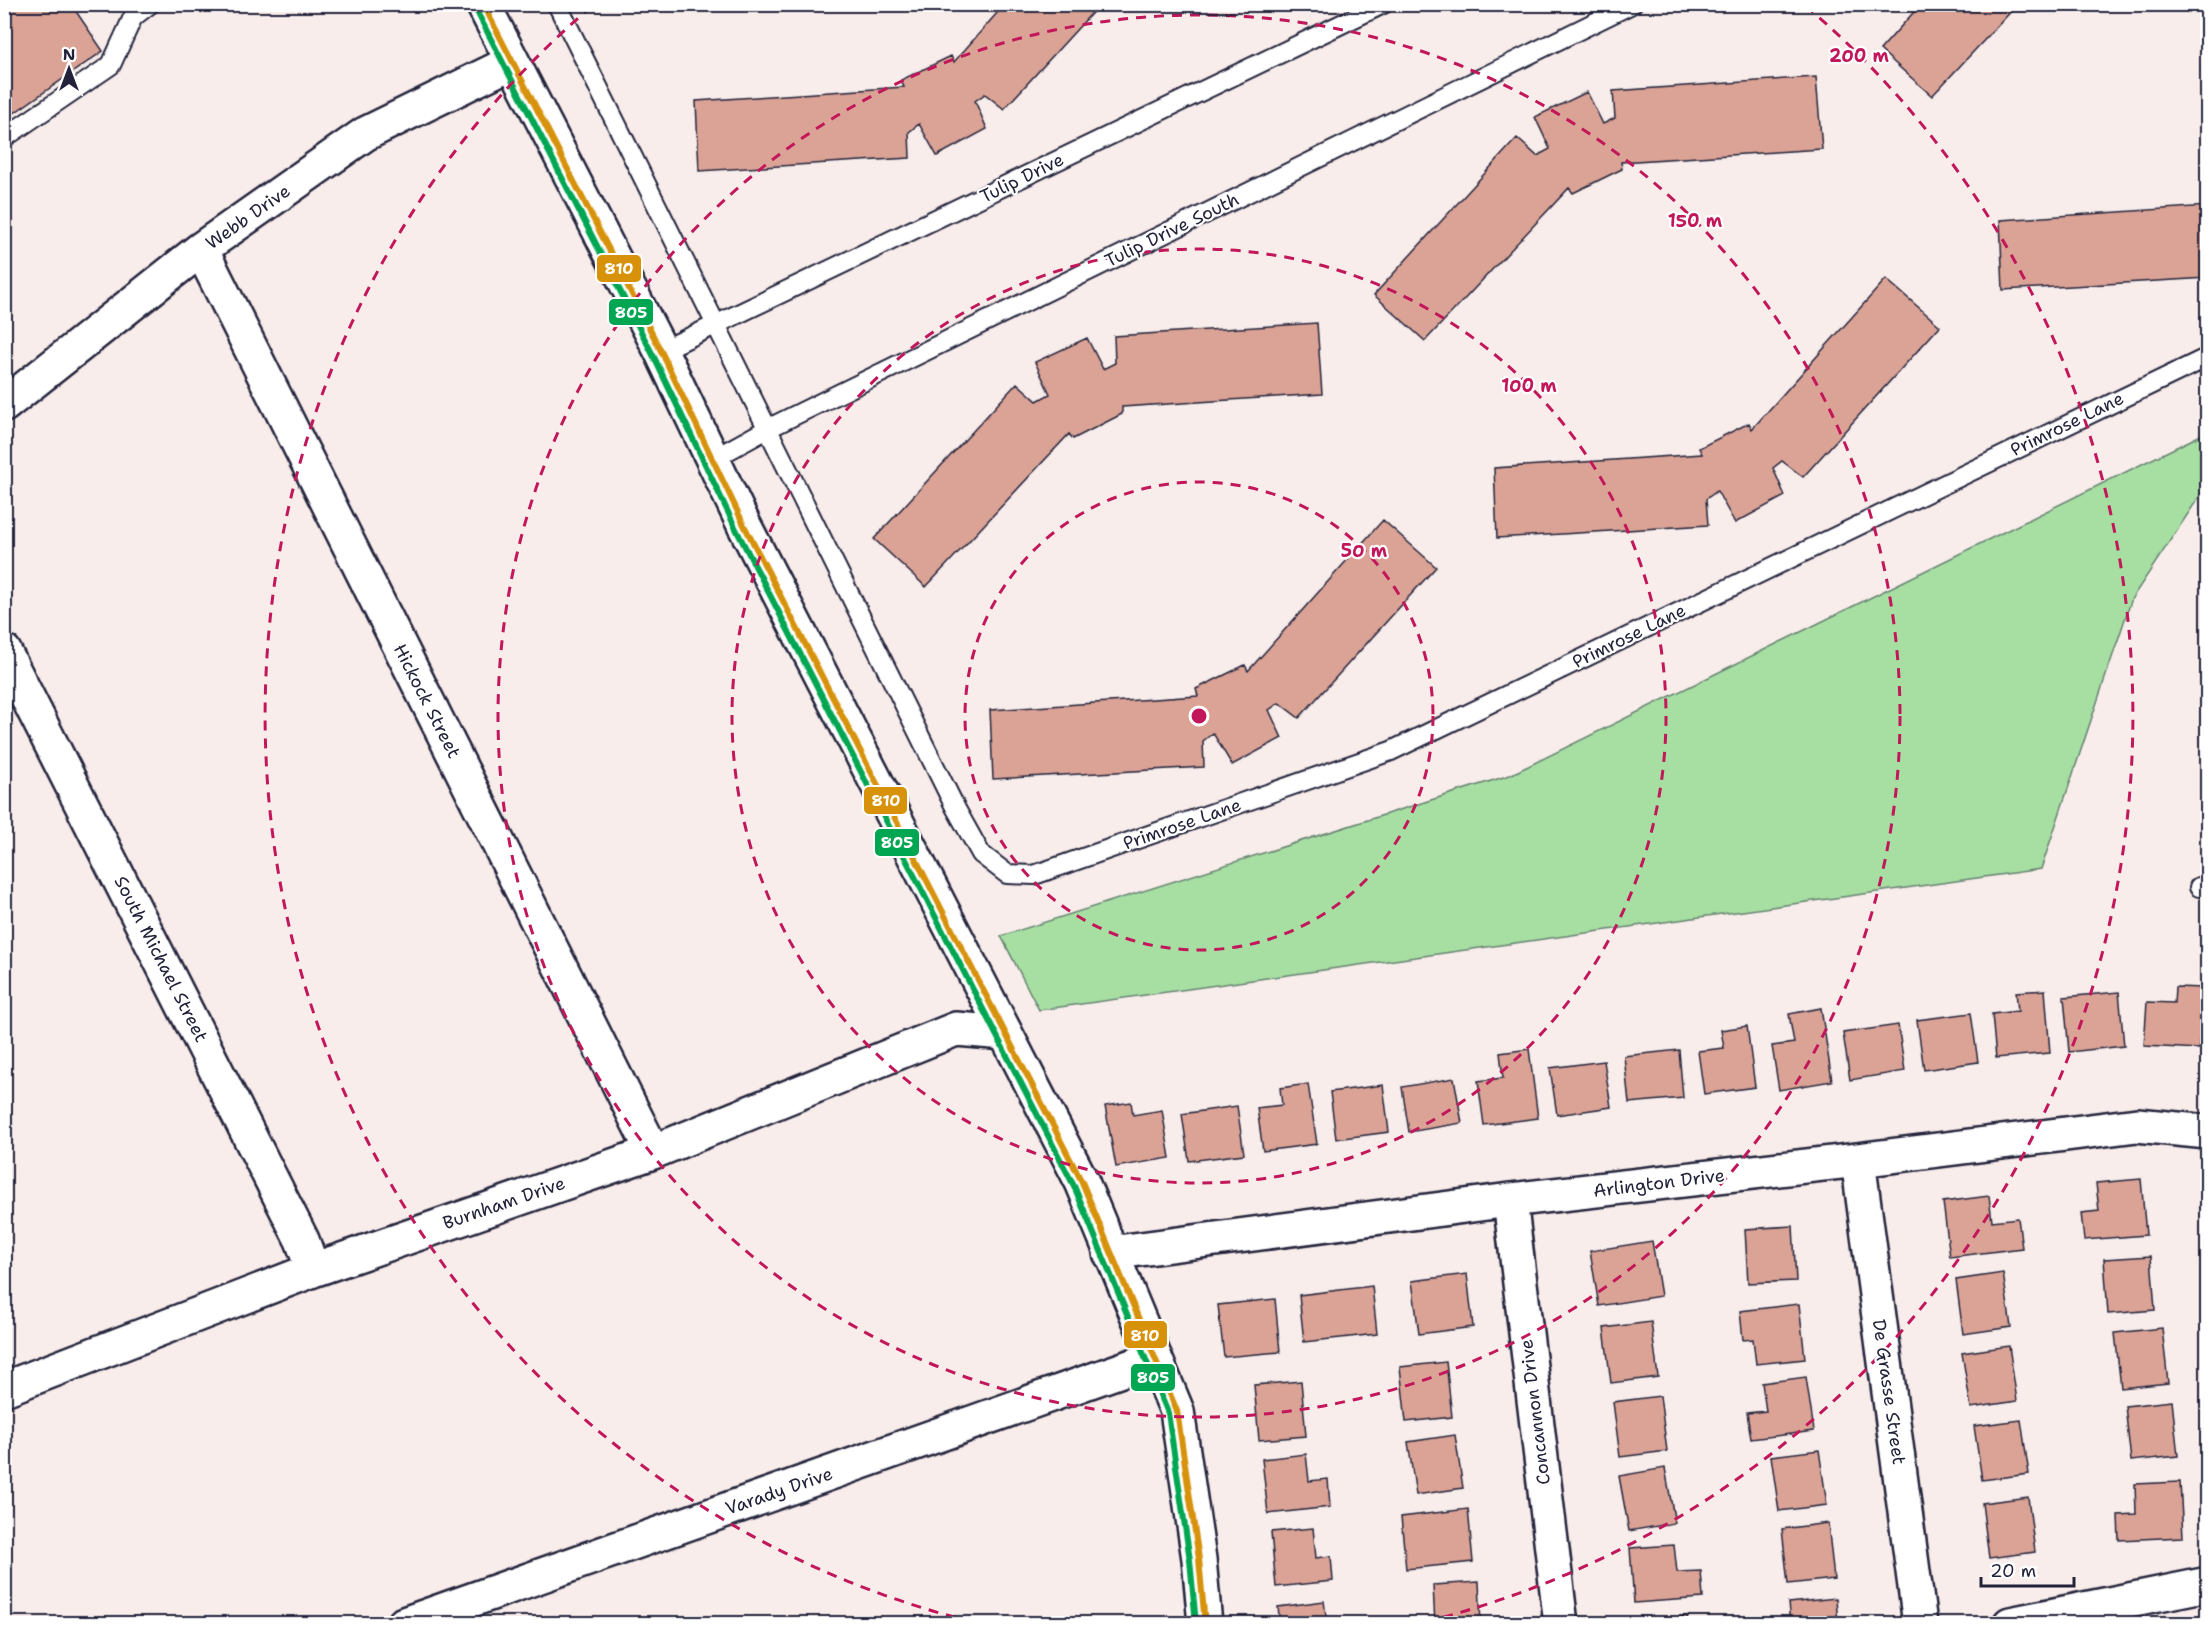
<svg xmlns="http://www.w3.org/2000/svg" width="2212" height="1628" viewBox="0 0 2212 1628" font-family="'Shantell Sans',sans-serif">
  <style>
    .green { fill: #a7dfa3; stroke: #64806f; stroke-width: 1.5 }
    .building { fill: #dba395; stroke: #22223b; stroke-width: 1.5 }
    .lines { fill: none; stroke-linecap: round; stroke-linejoin: round }
    .lane-casing { stroke: #22223b; stroke-width: 22 }
    .street-casing { stroke: #22223b; stroke-width: 38 }
    .secondary-casing { stroke: #22223b; stroke-width: 38 }
    .lane { stroke: #fff; stroke-width: 18 }
    .street { stroke: #fff; stroke-width: 33 }
    .secondary { stroke: #fff; stroke-width: 33 }
    .bus-1-casing { stroke: #fff; stroke-width: 10 }
    .bus-2-casing { stroke: #fff; stroke-width: 10 }
    .bus-1 { stroke: #d79209; stroke-width: 6 }
    .bus-2 { stroke: #00a651; stroke-width: 6 }
    .ring { fill: none; stroke: #c2185b; stroke-width: 3; stroke-dasharray: 10 8 }
    .labels { text-anchor: middle; stroke-width: 4.5; stroke-linejoin: round; paint-order: stroke }
    .street-label { font-size: 18px; fill: #22223b; stroke: #fff }
    .centre { fill: #c2185b; stroke: #fff; stroke-width: 3 }
    .ring-label { font-size: 18px; text-anchor: middle; font-weight: bold; fill: #c2185b; stroke: #fff; stroke-width: 4.5; stroke-linejoin: round; paint-order: stroke }
    .line-badge { stroke: #fff; stroke-width: 2 }
    .badge-label { font-size: 16px; text-anchor: middle; font-weight: bold; fill: #fff }
  </style>
  <rect width="100%" height="100%" fill="#f8edea"/>
  <filter id="ink" filterUnits="userSpaceOnUse"><feTurbulence type="fractalNoise" baseFrequency=".0167" numOctaves="2"/><feDisplacementMap in="SourceGraphic" scale="12" xChannelSelector="R" yChannelSelector="G"/><feConvolveMatrix kernelMatrix="1 2 1 2 8 2 1 2 1" color-interpolation-filters="sRGB"/></filter>
  <g filter="url(#ink)">
    <path class="green" d="M2207 432V485L2132 598 2041 869 1039 1010 1001 936 1510 775Z"/>
    <path class="building" d="M4 4H71L103 51 4 120Z
      M1005 4H1100L1004 109 985 94 975 101 987 129 937 156 919 124 909 132 910 158 699 171 696 101 904 87 901 80 951 56 954 62Z
      M1921 4H2018L1932 96 1880 50Z
      M1816 77 1822 149 1621 162 1622 169 1573 193 1569 188 1425 341 1374 295 1517 138 1537 156 1550 149 1535 117 1587 92 1603 124 1615 118 1613 91Z
      M2208 206V278L2003 290 2000 220Z
      M1886 279 1940 326 1803 477 1782 461 1773 468 1785 496 1735 523 1717 491 1706 499 1708 525 1497 538 1494 468 1702 454 1699 448 1749 423 1752 429Z
      M1317 323 1322 394 1122 407V414L1073 439 1069 434 926 587 874 539 1017 383 1037 401 1050 394 1035 362 1087 338 1103 369 1115 363 1114 336Z
      M1383 520 1436 567 1299 718 1279 703 1269 710 1282 738 1232 765 1213 733 1203 741 1204 767 993 779 990 710 1198 696 1196 689 1245 665 1248 671Z
      M2175 987 2203 988 2199 1049 2144 1046 2147 1002 2174 1003Z
      M2045 990 2050 1053 1996 1058 1992 1014 2018 1011 2016 992Z
      M2119 992 2124 1046 2069 1052 2064 997Z
      M1821 1008 1832 1081 1779 1090 1772 1046 1794 1043 1789 1014Z
      M1971 1013 1978 1062 1924 1070 1917 1020Z
      M1898 1025 1905 1071 1850 1080 1843 1033Z
      M1747 1026 1755 1087 1704 1094 1698 1051 1724 1048 1721 1030Z
      M1529 1049 1538 1118 1484 1125 1478 1081 1503 1078 1500 1053Z
      M1679 1050 1683 1098 1629 1103 1624 1056Z
      M1604 1061 1611 1107 1557 1115 1550 1068Z
      M1454 1078 1462 1123 1409 1132 1402 1087Z
      M1308 1084 1317 1144 1263 1151 1257 1108 1282 1105 1280 1088Z
      M1383 1085 1389 1132 1336 1139 1330 1092Z
      M1131 1102 1133 1115 1162 1110 1170 1158 1116 1167 1105 1106Z
      M1237 1106 1244 1154 1189 1161 1182 1114Z
      M2141 1179 2146 1235 2084 1240 2081 1213 2099 1211 2096 1183Z
      M1989 1196 1992 1221 2018 1218 2022 1248 1950 1257 1943 1202Z
      M1793 1226 1796 1281 1748 1283 1745 1229Z
      M1652 1241 1661 1296 1599 1306 1590 1251Z
      M2151 1256 2155 1310 2108 1314 2104 1259Z
      M2003 1273 2011 1327 1963 1334 1956 1280Z
      M1467 1274 1473 1327 1419 1334 1412 1281Z
      M1372 1286 1377 1334 1304 1342 1299 1295Z
      M1275 1299 1280 1352 1224 1357 1218 1305Z
      M1799 1304 1805 1359 1756 1364 1753 1339 1743 1340 1740 1311Z
      M1651 1322 1658 1377 1611 1383 1604 1328Z
      M2162 1328 2168 1383 2121 1388 2115 1333Z
      M2009 1346 2017 1401 1971 1408 1962 1353Z
      M1446 1362 1452 1417 1406 1422 1400 1367Z
      M1806 1377 1814 1431 1751 1439 1747 1413 1766 1411 1762 1383Z
      M1301 1381 1306 1436 1259 1440 1254 1385Z
      M1660 1396 1667 1451 1620 1457 1613 1402Z
      M2172 1401 2178 1456 2131 1461 2125 1406Z
      M2021 1420 2029 1474 1982 1480 1974 1426Z
      M1455 1435 1463 1488 1416 1495 1408 1442Z
      M1819 1450 1827 1505 1779 1511 1771 1456Z
      M1306 1454 1309 1481 1328 1479 1330 1507 1268 1514 1262 1459Z
      M1665 1468 1675 1523 1629 1531 1619 1476Z
      M2180 1482 2183 1537 2119 1540 2118 1515 2136 1514 2135 1484Z
      M2028 1497 2035 1552 1989 1558 1982 1503Z
      M1468 1509 1473 1562 1406 1569 1401 1517Z
      M1828 1523 1834 1579 1788 1584 1782 1529Z
      M1313 1528 1316 1558 1331 1556 1333 1581 1276 1587 1271 1532Z
      M1674 1545 1677 1572 1701 1571 1703 1598 1634 1603 1630 1548Z
      M1479 1582 1481 1624H1435L1433 1585Z
      M1836 1598 1838 1624H1790L1788 1603Z
      M1324 1601 1327 1624H1280L1278 1607Z
      M1687 1616 1688 1624H1642L1641 1621Z"/>
    <g class="lines">
      <g class="lane-casing">
        <path id="lane" d="M557 4 956 809 981 854 1007 874 1034 875 1391 751 2208 357
          M4 138 111 65 133 17 150 4
          M661 351 1383 4
          M713 459 769 428 1632 4
          M2199 887 2208 886"/>
      </g>
      <g class="street-casing">
        <path id="street" d="M201 249 653 1152
          M4 405 201 249 365 134 512 62
          M4 651 302 1240 313 1270
          M1858 1160 1920 1624
          M1510 1200 1561 1624
          M1110 1253 1510 1200 1858 1160 2137 1125 2208 1132
          M4 1389 313 1270 653 1152 956 1029 1005 1033
          M404 1624 1155 1358
          M2010 1624 2208 1584"/>
      </g>
      <g class="secondary-casing">
        <path id="secondary" d="M483 4 661 351 744 525 1082 1182 1177 1411 1199 1559 1205 1624"/>
      </g>
      <use href="#lane" class="lane"/>
      <use href="#street" class="street"/>
      <use href="#secondary" class="secondary"/>
      <g class="bus-1-casing">
        <path id="bus-1" d="M483 4 661 351 744 525 1082 1182 1177 1411 1199 1559 1205 1624"/>
      </g>
      <g class="bus-2-casing">
        <path id="bus-2" d="M475 8 653 355 736 529 1074 1186 1168 1413 1190 1560 1196 1624"/>
      </g>
      <use href="#bus-1" class="bus-1"/>
      <use href="#bus-2" class="bus-2"/>
    </g>
  </g>
  <g class="ring">
    <circle cx="1199" cy="716" r="234"/>
    <circle cx="1199" cy="716" r="467"/>
    <circle cx="1199" cy="716" r="701"/>
    <path d="M973 1622A934 934 0 0 1 592 6M1806 6A934 934 0 0 1 1425 1622"/>
  </g>
  <g class="labels">
    <g class="street-label">
      <text transform="translate(1022 178) rotate(-26)" y="6">Tulip Drive</text>
      <text transform="translate(248 217) rotate(-35)" y="6">Webb Drive</text>
      <text transform="translate(1172 230) rotate(-26)" y="6">Tulip Drive South</text>
      <text transform="translate(2067 424) rotate(-26)" y="6">Primrose Lane</text>
      <text transform="translate(1629 636) rotate(-26)" y="6">Primrose Lane</text>
      <text transform="translate(427 701) rotate(63)" y="6">Hickock Street</text>
      <text transform="translate(1182 824) rotate(-19)" y="6">Primrose Lane</text>
      <text transform="translate(161 959) rotate(63)" y="6">South Michael Street</text>
      <text transform="translate(1659 1183) rotate(-7)" y="6">Arlington Drive</text>
      <text transform="translate(504 1203) rotate(-19)" y="6">Burnham Drive</text>
      <text transform="translate(1889 1392) rotate(82)" y="6">De Grasse Street</text>
      <text transform="translate(1535 1412) rotate(-97)" y="6">Concannon Drive</text>
      <text transform="translate(779 1491) rotate(-19)" y="6">Varady Drive</text>
    </g>
  </g>
  <circle cx="1199" cy="716" r="9" class="centre"/>
  <g class="ring-label">
    <text x="1859" y="62">200 m</text>
    <text x="1695" y="227">150 m</text>
    <text x="1529" y="392">100 m</text>
    <text x="1364" y="557">50 m</text>
  </g>
  <g class="line-badge">
    <rect x="596" y="254" width="46" height="29" rx="6" fill="#d79209"/>
    <rect x="608" y="298" width="46" height="28" rx="6" fill="#00a651"/>
    <rect x="863" y="786" width="45" height="29" rx="6" fill="#d79209"/>
    <rect x="874" y="828" width="46" height="29" rx="6" fill="#00a651"/>
    <rect x="1123" y="1320" width="45" height="29" rx="6" fill="#d79209"/>
    <rect x="1130" y="1363" width="46" height="29" rx="6" fill="#00a651"/>
  </g>
  <g class="badge-label">
    <text x="619" y="274">810</text>
    <text x="631" y="318">805</text>
    <text x="886" y="806">810</text>
    <text x="897" y="848">805</text>
    <text x="1145" y="1341">810</text>
    <text x="1153" y="1383">805</text>
  </g>
  <rect width="2212" height="1628" fill="none" stroke="#fff" stroke-width="24"/>
  <rect x="12" y="12" width="2188" height="1604" fill="none" stroke="#22223b" stroke-width="2" filter="url(#ink)"/>
  <g transform="translate(69 69)" stroke="#ffffff" stroke-width="4.5" paint-order="stroke">
  <path d="M0-4.5L10 22L0 15L-10 22Z" fill="#22223b"/>
  <text y="-9" font-size="16" font-weight="bold" text-anchor="middle" fill="#22223b">N</text>
  </g>
  <path d="M1981 1577v9h93v-9" fill="none" stroke="#22223b" stroke-width="3"/>
  <text x="1990" y="1577" font-size="18" fill="#22223b" stroke="#ffffff" stroke-width="4.5" paint-order="stroke">20 m</text>
</svg>
